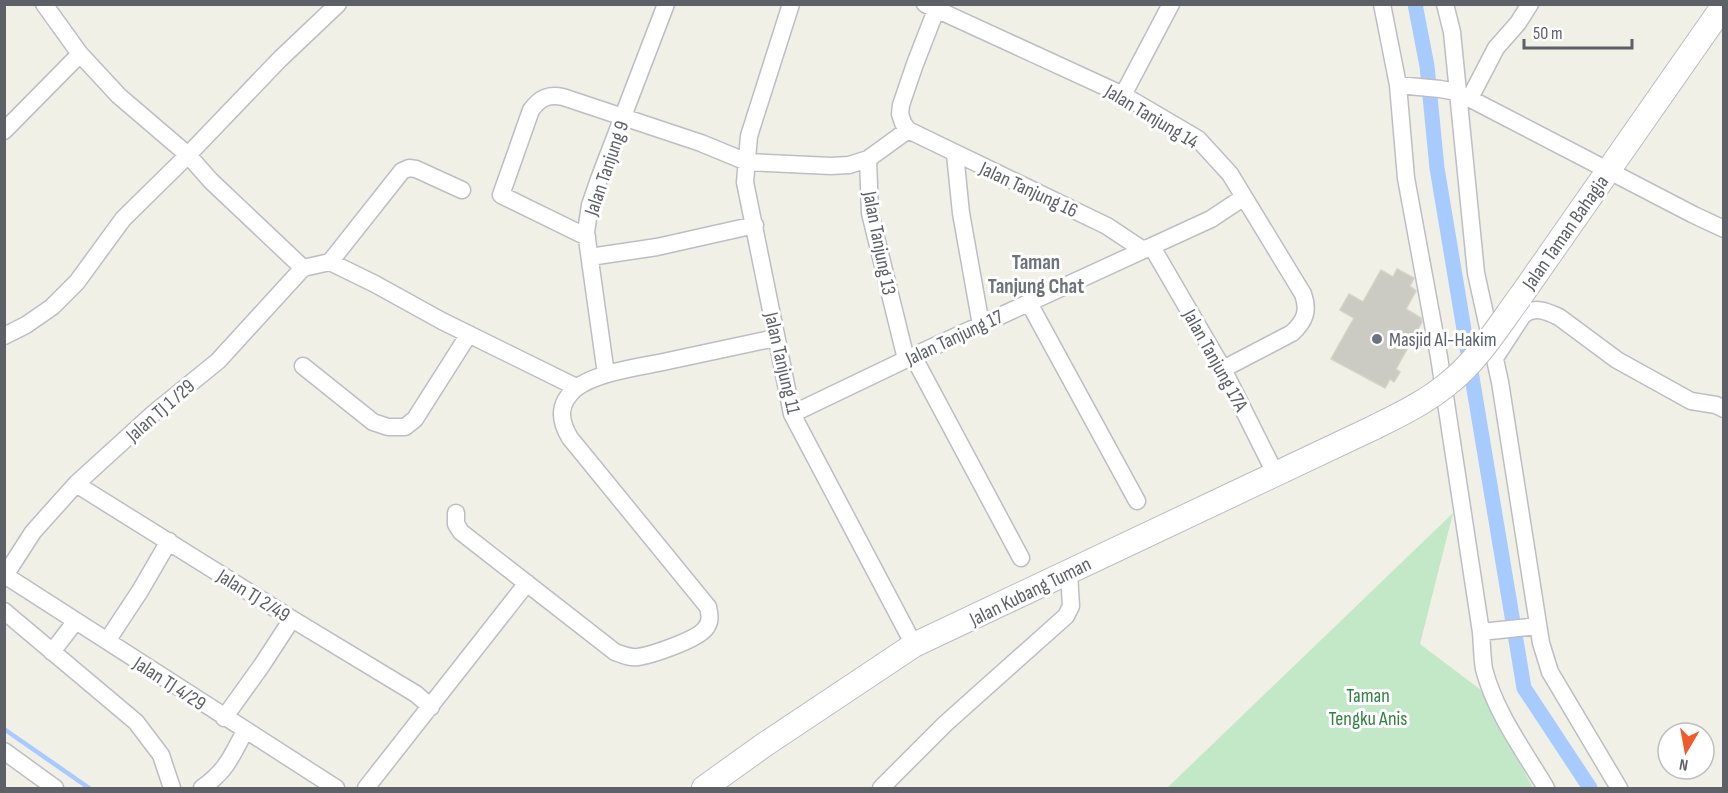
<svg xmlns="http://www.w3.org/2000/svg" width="1728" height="793" viewBox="0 0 1728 793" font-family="'Sofia Sans Condensed',sans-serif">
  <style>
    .green { fill: #c2e8c8 }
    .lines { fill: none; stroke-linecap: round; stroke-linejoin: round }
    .stream { stroke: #a7cbff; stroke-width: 4.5 }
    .canal { stroke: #a7cbff; stroke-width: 15 }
    .building { fill: #cbcac3; stroke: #d5d3c4; stroke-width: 1.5 }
    .minor-casing { stroke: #bdbec5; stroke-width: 19 }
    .secondary-casing { stroke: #bbbdc4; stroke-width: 26 }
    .minor { stroke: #fff; stroke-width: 16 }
    .secondary { stroke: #fff; stroke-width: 24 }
    .secondary-bridge-casing { stroke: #bbbdc4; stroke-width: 26; stroke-linecap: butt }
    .secondary-bridge { stroke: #fff; stroke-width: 24 }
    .worship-dot { fill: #6b7280; stroke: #fff; stroke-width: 2 }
    .labels { text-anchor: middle; stroke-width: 6; stroke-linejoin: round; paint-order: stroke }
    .street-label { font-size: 20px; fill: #5d6067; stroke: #fff }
    .worship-label { font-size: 20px; fill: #5b616d; stroke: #fff; text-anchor: start }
    .park-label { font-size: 20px; fill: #318242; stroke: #fff }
    .neighbourhood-label { font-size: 21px; font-weight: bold; fill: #6e7279; stroke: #fff }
  </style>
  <rect width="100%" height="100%" fill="#f0f0e6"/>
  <path class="green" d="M1453 513 1420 644 1481 690 1533 788H1167Z"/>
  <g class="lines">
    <path class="stream" d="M4 729 89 788"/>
    <path class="canal" d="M1415 4 1427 66 1437 168 1524 688 1590 788"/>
  </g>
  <path class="building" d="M1397 269 1414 278 1410 286 1416 291 1406 309 1421 318 1422 322 1396 369 1400 372 1394 382 1390 379 1385 388 1331 359 1354 318 1340 310 1349 294 1363 302 1381 270 1393 277Z"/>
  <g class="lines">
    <g class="minor-casing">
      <path id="minor" d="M44 4 80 54 119 96 188 155 211 181 303 268
        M791 4 749 136 745 182 792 414 914 645
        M925 4 1123 95 1198 139 1230 174 1303 294C1309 311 1305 321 1292 333L1223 369
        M1382 4 1398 85 1406 178 1439 357 1481 632C1482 644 1482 657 1484 669 1495 712 1524 751 1546 788
        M1445 4 1452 32 1476 273 1500 382 1541 643 1550 672 1619 788
        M936 10 915 64 901 105 900 114 903 123 908 130 1107 226 1140 248 1147 249
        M1398 85 1440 89 1457 92 1694 215 1724 229
        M1123 95 1171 4
        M1470 98 1496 48 1518 23 1530 4
        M4 131 80 54
        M955 154 961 213 981 325
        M868 159 870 213 906 359
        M587 237 501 195 531 110C540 98 548 94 563 97L701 143 747 162 831 166 849 165 868 159 908 130
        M1152 247 1223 369 1276 475
        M590 257 657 247 755 225
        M330 262 375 284 442 321 576 387
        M330 262 402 171 409 168 416 169 462 190
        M1029 303 1137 501
        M4 336 26 325 52 307 77 282 123 219 188 155 280 59 338 4
        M913 356 1021 558
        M1495 358 1523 315C1535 306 1546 311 1559 317L1617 360 1691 401 1716 405 1724 409
        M303 366 373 422 388 427H405L415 419 469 334
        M606 374 586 232 590 205 599 179 666 4
        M792 414 913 356 1211 219 1244 197
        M76 484 292 619 416 694 431 707
        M456 513V524L461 532 615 652C623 655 630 658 638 657 652 655 696 640 705 629 711 622 710 616 708 607L570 438C559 420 558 404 575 389 594 373 638 367 663 362 700 354 738 346 775 338
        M6 576 336 788
        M4 577 33 532 76 484 154 413 218 361 303 268 330 262
        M4 611 136 722 161 755 172 788
        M1481 632 1538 626
        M107 641 140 591 169 541
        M52 652 75 622
        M224 718 262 665 292 619
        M4 751 55 788
        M202 788C227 770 231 757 245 731
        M366 788 527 583
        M881 788 945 724 1066 616 1071 606 1069 573"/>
    </g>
    <g class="secondary-casing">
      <path id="secondary" d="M1520 297 1724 5
        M704 788 764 745 914 645 1375 427"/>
    </g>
    <use href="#minor" class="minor"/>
    <use href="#secondary" class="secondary"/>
    <g class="secondary-bridge-casing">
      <path id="secondary-bridge" d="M1375 427C1401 414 1428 401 1450 382 1477 361 1500 324 1520 297"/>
    </g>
    <use href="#secondary-bridge" class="secondary-bridge"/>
  </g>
  <circle class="worship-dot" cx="1377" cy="339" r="6"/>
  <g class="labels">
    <g class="street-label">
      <text transform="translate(1152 116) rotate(31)" y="7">Jalan Tanjung 14</text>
      <text transform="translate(606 168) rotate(-71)" y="7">Jalan Tanjung 9</text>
      <text transform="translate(1029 189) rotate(25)" y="7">Jalan Tanjung 16</text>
      <text transform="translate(1565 232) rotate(-55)" y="7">Jalan Taman Bahagia</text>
      <text transform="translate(880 243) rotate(79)" y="7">Jalan Tanjung 13</text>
      <text transform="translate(954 337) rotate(-25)" y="7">Jalan Tanjung 17</text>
      <text transform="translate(1216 360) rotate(61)" y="7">Jalan Tanjung 17A</text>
      <text transform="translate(783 363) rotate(77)" y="7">Jalan Tanjung 11</text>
      <text transform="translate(160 410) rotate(-41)" y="7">Jalan TJ 1 /29</text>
      <text transform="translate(1030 591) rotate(-26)" y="7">Jalan Kubang Tuman</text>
      <text transform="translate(254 595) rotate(32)" y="7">Jalan TJ 2/49</text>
      <text transform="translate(170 683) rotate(33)" y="7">Jalan TJ 4/29</text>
    </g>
    <g class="worship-label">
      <text x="1389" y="346">Masjid Al-Hakim</text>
    </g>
    <g class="park-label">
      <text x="1368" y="702">Taman<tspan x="1368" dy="23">Tengku Anis</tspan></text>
    </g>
    <g class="neighbourhood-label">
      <text x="1036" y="269">Taman<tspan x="1036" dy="24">Tanjung Chat</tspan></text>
    </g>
  </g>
  <rect width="1728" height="793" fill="none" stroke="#5d6067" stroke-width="12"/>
  <g transform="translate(1686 751) rotate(190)"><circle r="28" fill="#ffffff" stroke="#bebfc2" stroke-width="1.5"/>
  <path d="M0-4.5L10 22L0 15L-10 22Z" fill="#ef5b2d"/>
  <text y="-9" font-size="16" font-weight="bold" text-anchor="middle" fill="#5d6067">N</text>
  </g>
  <path d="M1524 39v9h108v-9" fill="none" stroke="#5d6067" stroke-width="3"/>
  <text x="1533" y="39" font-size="18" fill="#5d6067" stroke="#ffffff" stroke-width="4.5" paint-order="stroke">50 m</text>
</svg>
